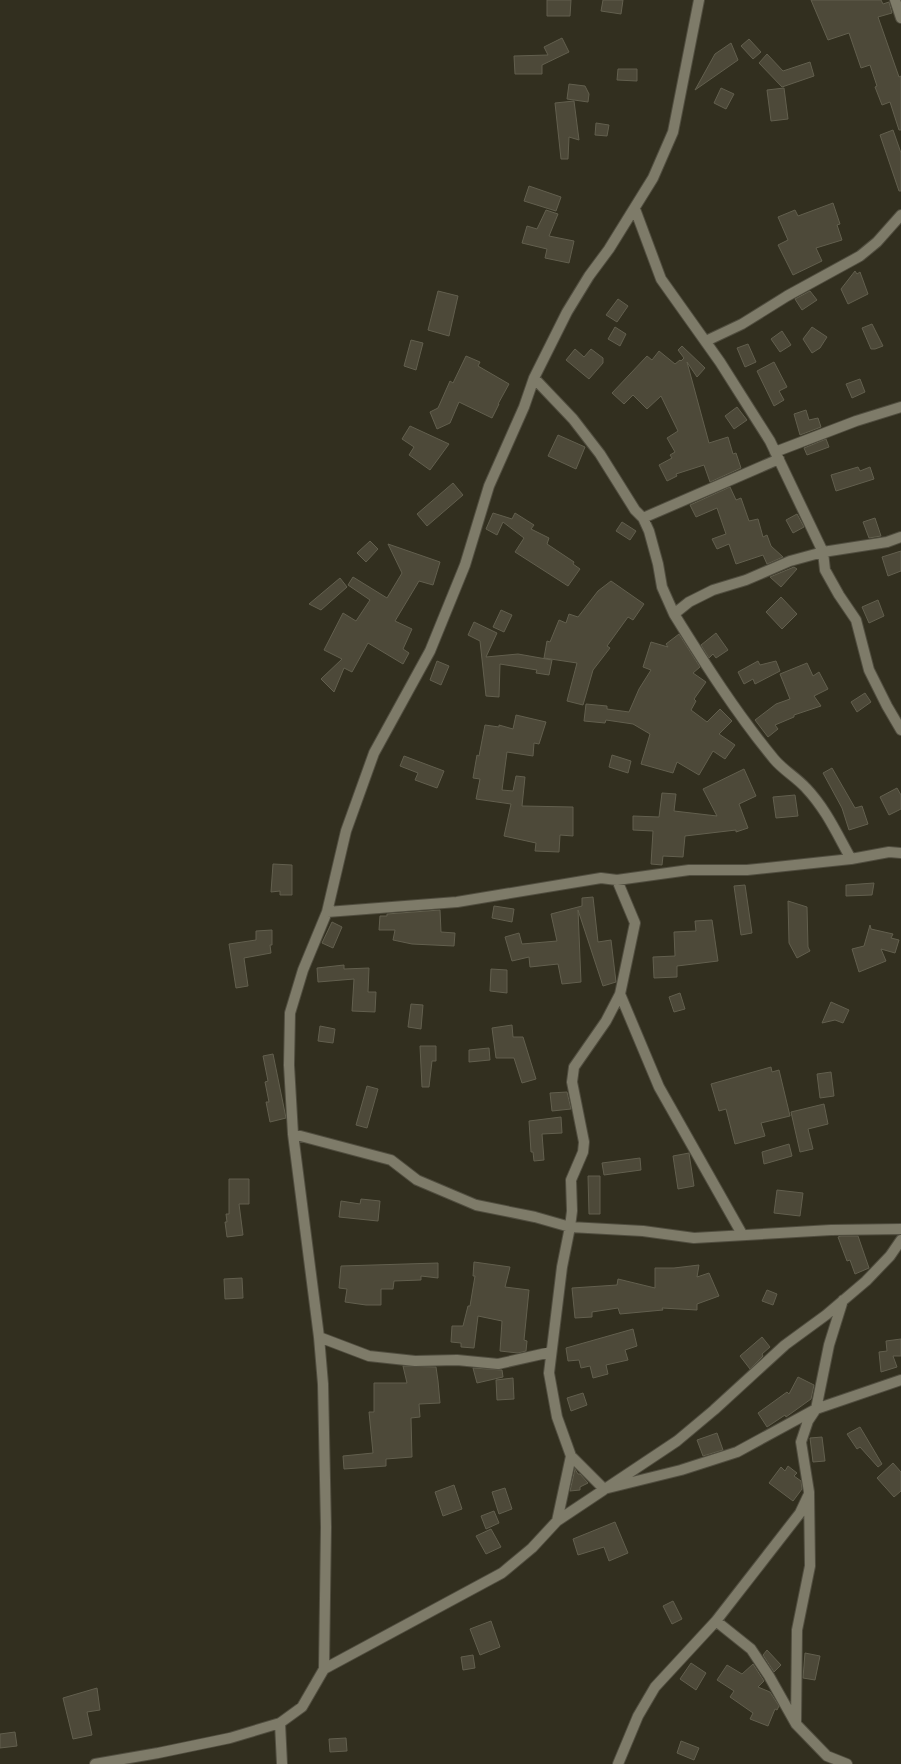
<svg xmlns="http://www.w3.org/2000/svg" width="901" height="1764" viewBox="0 0 901 1764" font-family="'PT Serif',serif">
  <style>
    .building { fill: #4d4939; stroke: #625f4e }
    .lines { fill: none; stroke-linecap: round; stroke-linejoin: round }
    .minor-casing { stroke: #504d3f; stroke-width: 12 }
    .minor { stroke: #7e7b69; stroke-width: 10 }
  </style>
  <rect width="100%" height="100%" fill="#322f1f"/>
  <path class="building" d="M547 0H571L570 16H547Z
    M603 0H623L621 14 601 11Z
    M811 0H881L883 4 889 2 892 13 878 17 899 77 901 76V130H899L890 102 882 105 875 87 877 86 870 65 861 68 849 33 828 40Z
    M562 38 569 52 542 65V74H515L514 56 548 55 544 47Z
    M749 39 761 52 753 59 741 46Z
    M731 43 738 60 695 90 715 54Z
    M767 54 783 71 810 62 814 76 782 87 759 63Z
    M618 69H637V81L617 80Z
    M569 84 585 86 589 94 588 102 567 99Z
    M721 88 734 94 726 109 714 103Z
    M784 88 788 119 771 121 767 90Z
    M574 101 579 140 569 137 568 159H561L555 103Z
    M596 123 609 125 607 136 595 135Z
    M893 130 901 153V191H899L880 135Z
    M529 186 561 197 556 211 524 201Z
    M833 203 840 224 837 225 842 240 816 248 822 261 793 275 778 245 788 240 778 217 795 210 798 216Z
    M546 210 558 214 549 236 574 241 569 263 545 258 547 249 522 243 527 226 537 229Z
    M855 271 857 274 860 272 868 294 848 304 841 289Z
    M438 291 458 296 449 336 428 330Z
    M810 291 817 300 802 310 795 299Z
    M618 299 628 306 617 322 606 315Z
    M872 324 883 346 875 349H871L862 328Z
    M615 327 626 334 620 346 608 339Z
    M812 327 827 337 820 348 812 353 803 339Z
    M782 331 791 345 780 352 771 339Z
    M411 340 423 343 416 370 404 366Z
    M748 344 756 362 745 367 737 348Z
    M682 346 705 368 697 377 687 362 709 443 728 437 733 454 736 453 741 468 710 482 704 465 676 474 677 476 667 481 659 465 672 458 670 455 675 452 667 438 678 431 661 396 647 409 633 395 624 404 612 393 647 356 652 360 659 351 675 364 680 360 681 361 684 358 678 350Z
    M575 349 584 357 591 349 603 358V363L589 379 566 360Z
    M466 356 480 362 478 366 509 384 498 404H499L492 418 459 402 450 423 437 429 430 412 438 408 450 381 453 383Z
    M774 362 787 387 779 391 784 400 774 406 757 371Z
    M860 379 865 392 852 398 846 384Z
    M737 407 747 420 734 429 725 416Z
    M806 410 809 420 818 418 821 427 800 435 794 414Z
    M410 426 449 444 430 470 409 455 414 447 402 439Z
    M558 435 585 447 576 469 548 456Z
    M826 439 829 447 807 455 804 448Z
    M858 467 860 471 870 467 874 479 836 491 831 475Z
    M453 483 463 495 427 526 417 514Z
    M730 487 736 500 741 498 749 521 758 519 763 537 767 535 771 546 783 557 767 564 763 555 736 564 729 544 717 549 712 539 726 534 717 508 696 517 690 505Z
    M493 513 512 519 515 513 534 525 531 529 549 538 547 544 574 562 573 564 580 569 568 586 515 552 524 538 503 522 497 535 486 529Z
    M797 514 804 527 793 533 786 520Z
    M875 518 881 536 869 538 863 522Z
    M622 522 636 531 630 540 616 531Z
    M370 541 378 549 366 562 357 553Z
    M388 544 440 562 433 585 419 581 395 621 412 629 403 649 409 653 403 664 368 643 352 672 344 668 334 692 321 679 342 659 324 650 343 613 356 621 370 600 348 585 353 577 387 598 402 573Z
    M901 551V571L888 576 882 557Z
    M794 567 797 569 781 587 770 577Z
    M340 578 347 587 321 610 309 604Z
    M611 581 644 604 633 620 628 617 607 646 610 648 593 670 583 705 567 701 577 663 544 658 547 641 550 642 559 620 566 623 569 614 578 617 598 591Z
    M781 597 797 614 782 629 766 612Z
    M878 600 884 616 869 623 862 607Z
    M501 610 512 615 504 632 493 627Z
    M474 622 497 633 486 657 518 654 552 660 549 675 536 673 537 670 500 664 499 697 486 696 480 641 468 635Z
    M716 633 728 650 716 658 713 654 709 658 701 645Z
    M679 634 700 667 693 673 706 682 694 699 696 701 691 710 707 722 720 709 732 721 719 734 735 745 725 759 713 751 699 775 677 762 673 773 641 764 650 734 633 724 606 720 605 723 584 721 586 704 607 706V709L629 712 639 689 651 670 643 667 651 642 668 647 666 644Z
    M437 661 449 666 441 685 430 680Z
    M758 661 760 665 776 661 780 671 755 684 753 679 744 684 738 672Z
    M807 663 813 676 819 672 828 689 814 696 821 706 794 715V717L775 725 778 729 768 737 755 720 776 704 790 699 780 674Z
    M865 693 871 702 857 712 851 702Z
    M516 715 546 722 539 744 534 743 533 756 507 752 502 790 513 791 516 776 525 777 522 806 573 807V836L560 835 559 852 535 851 536 843 504 836 511 804 476 799 480 779 473 778 477 755 479 756 485 725 499 727V725L513 729Z
    M612 755 631 761 628 773 609 767Z
    M404 756 444 771 437 788 415 780 418 773 400 766Z
    M832 768 855 808 862 806 868 824 849 830 842 808 823 773Z
    M744 769 756 796 739 804 748 828 736 832V830L685 836 683 857 663 856 662 865 651 864 653 831 633 830V816L659 817 662 793 676 794 674 811 717 816 703 789Z
    M897 788 901 795V809L889 815 880 797Z
    M795 795 798 816 776 818 773 797Z
    M273 864 292 865V895H280V891L271 892Z
    M874 883 872 895 846 896V885Z
    M745 885 752 933 741 935 734 886Z
    M593 897 598 942 611 940 616 982 603 986 578 910 581 982 562 984 558 964 530 967 529 957 512 961 505 937 519 933 522 944 557 941 551 914 582 906V898Z
    M788 901 807 907 808 947 810 951 797 958 789 943Z
    M494 906 514 909 512 922 492 918Z
    M440 910 441 932 455 933 454 946 412 944 393 940 395 930H379L380 916H387V914Z
    M712 920 718 961 677 966V977L654 978 653 957 675 956 674 932 696 931 695 921Z
    M332 922 342 927 333 948 322 943Z
    M870 925 871 929 893 934 891 938 899 940 895 953 881 949 886 961 859 972 852 949 864 946Z
    M272 930V945H270L271 953 244 958 248 986 236 988 229 944 256 940V931Z
    M344 965V969L369 968 368 992H376L375 1012 352 1011 354 979 318 982 317 968Z
    M491 969 507 970V993L490 991Z
    M680 993 685 1009 674 1012 669 997Z
    M831 1002 849 1010 843 1023 835 1020 822 1023Z
    M411 1004 423 1005 421 1029 408 1027Z
    M512 1025 513 1037H523L536 1079 522 1083 514 1058H496L492 1028Z
    M320 1026 335 1029 333 1043 318 1041Z
    M420 1046H436V1061H432L429 1087H422Z
    M489 1048 490 1060 469 1062V1050Z
    M273 1054 286 1118 270 1122 266 1102H269L265 1082 268 1081 263 1056Z
    M771 1067 772 1072 779 1070 790 1116 761 1123 765 1136 735 1144 726 1109 719 1111 711 1084Z
    M831 1072 834 1096 820 1098 817 1074Z
    M367 1086 378 1089 367 1128 356 1125Z
    M567 1092 571 1109 552 1111 550 1093Z
    M824 1104 828 1124 808 1129 813 1149 800 1152 791 1112Z
    M561 1117 562 1133 542 1134 544 1160 534 1161 533 1152H531L529 1121Z
    M789 1144 792 1156 764 1164 762 1152Z
    M689 1153 694 1186 678 1189 673 1156Z
    M640 1158 641 1170 604 1175 602 1163Z
    M588 1176H600V1214H589Z
    M229 1179H249V1204H239L243 1235 227 1237 225 1222H227L226 1214H229Z
    M777 1190 803 1193 800 1216 774 1213Z
    M361 1199 380 1201 378 1221 339 1217 341 1201 360 1204Z
    M841 1236H858L869 1268 855 1274 850 1260 847 1261 838 1237Z
    M474 1262 510 1267 505 1287 529 1290 524 1340 527 1341 526 1351 518 1353 500 1351 502 1321 478 1316 474 1348 461 1347V1343L451 1342 452 1326H463L468 1306H470L475 1276H473Z
    M438 1263V1278L421 1276V1280L394 1281 393 1289H381V1305H366L345 1302 347 1289 339 1288 341 1266Z
    M699 1265 697 1277 709 1273 719 1296 697 1304V1310L662 1308 663 1310 620 1314 618 1308 592 1312V1317L575 1318 572 1288 617 1285 618 1279 655 1288V1268H674Z
    M242 1278 243 1298 225 1299 224 1279Z
    M767 1290 777 1294 773 1305 762 1301Z
    M633 1329 637 1346 625 1350 628 1360 606 1365 608 1374 593 1378 590 1366 581 1368 579 1360 568 1361 566 1348Z
    M762 1337 770 1347 762 1354 763 1356 750 1369 740 1356Z
    M901 1339V1356H893L897 1367 881 1372 879 1352 887 1351 886 1341Z
    M403 1366 436 1367 438 1381 440 1403 419 1404 420 1417 411 1418 412 1457 386 1459V1466L344 1469 343 1456 373 1453 369 1412H374V1383H407Z
    M473 1368 502 1370 503 1377 477 1383Z
    M798 1377 814 1385 811 1399 786 1417 785 1415 767 1427 758 1413 787 1392 789 1394Z
    M513 1378 514 1399 497 1400 496 1380Z
    M583 1393 587 1405 571 1411 567 1398Z
    M860 1427 882 1464 878 1467 860 1447 857 1449 847 1434Z
    M717 1433 723 1450 703 1456 697 1440Z
    M822 1437 825 1461 813 1462 810 1438Z
    M893 1463 901 1472V1491L894 1497 877 1478Z
    M788 1466 797 1473 794 1476 801 1481 802 1489 793 1501 769 1483 781 1467 785 1471Z
    M575 1469 578 1474H580L588 1483 580 1487V1490L570 1491Z
    M454 1485 462 1509 443 1516 435 1492Z
    M505 1488 512 1509 499 1514 492 1492Z
    M494 1511 499 1523 486 1529 481 1516Z
    M615 1522 628 1553 609 1561 604 1547 578 1555 573 1539Z
    M491 1529 501 1547 486 1554 476 1536Z
    M673 1601 682 1619 672 1624 663 1606Z
    M491 1621 500 1647 480 1655 470 1629Z
    M767 1650 781 1665 774 1672 763 1655Z
    M805 1653 820 1656 815 1680 803 1678Z
    M473 1655 475 1668 463 1670 461 1657Z
    M691 1663 706 1673 696 1690 680 1679Z
    M753 1664 764 1681 758 1687 770 1692 779 1706 777 1710 775 1709 768 1726 750 1719 753 1713 730 1697 734 1691 717 1680 727 1665 742 1674Z
    M97 1688 100 1710 87 1712 92 1735 73 1739 63 1698Z
    M15 1732 17 1746 0 1748V1734Z
    M346 1738 347 1751 330 1752 329 1739Z
    M681 1741 699 1748 694 1760 677 1753Z"/>
  <g class="lines">
    <g class="minor-casing">
      <path id="minor" d="M895 0 901 18
        M635 209 661 279 720 362 770 441 823 552 887 542 901 537
        M706 341 742 324 787 296 860 256 877 242 901 215
        M534 378 573 419 600 454 635 510 643 518 649 531 658 564 662 587 674 614 689 602 713 590 746 580 790 561 823 552 825 570 839 595 856 620 869 670 887 706 901 730
        M775 452 856 421 901 407
        M643 518 779 459
        M674 614C705 664 737 714 774 759 783 770 796 777 806 788 826 809 837 834 851 859
        M617 880 635 923 620 994 606 1021 574 1067 572 1082 584 1142 583 1152 571 1180 572 1211 570 1227 643 1231 694 1238 831 1230 901 1229
        M327 912 457 902 601 878 617 880 689 870H747L851 859 889 852 901 853
        M620 994 659 1087 742 1234
        M293 1134 391 1160 417 1180 476 1205 535 1217 570 1227 562 1267 549 1373 557 1417 571 1456 557 1521
        M319 1337 369 1356 415 1361 457 1360 498 1364 551 1352
        M571 1456 604 1489 681 1470 737 1452 816 1409 901 1380
        M716 1621 751 1649 769 1676 796 1724 827 1756 847 1764
        M324 1669 326 1527 323 1384 319 1337 293 1134 289 1065 290 1013 303 970 327 912 346 831 374 753 430 651 465 565 489 486 524 407 534 378 567 312 589 276 609 249 653 178 673 132 699 0
        M280 1723 282 1764
        M796 1724 797 1630 810 1566 809 1492 801 1442 808 1421 816 1409 829 1345 843 1300
        M95 1764 158 1753 230 1738 280 1723 302 1707 324 1669 502 1573 532 1548 557 1521 677 1441 714 1410 785 1345 826 1315 866 1281 890 1256 901 1240
        M618 1764 638 1716 655 1687 716 1621 800 1513 808 1496"/>
    </g>
    <use href="#minor" class="minor"/>
  </g>
</svg>
